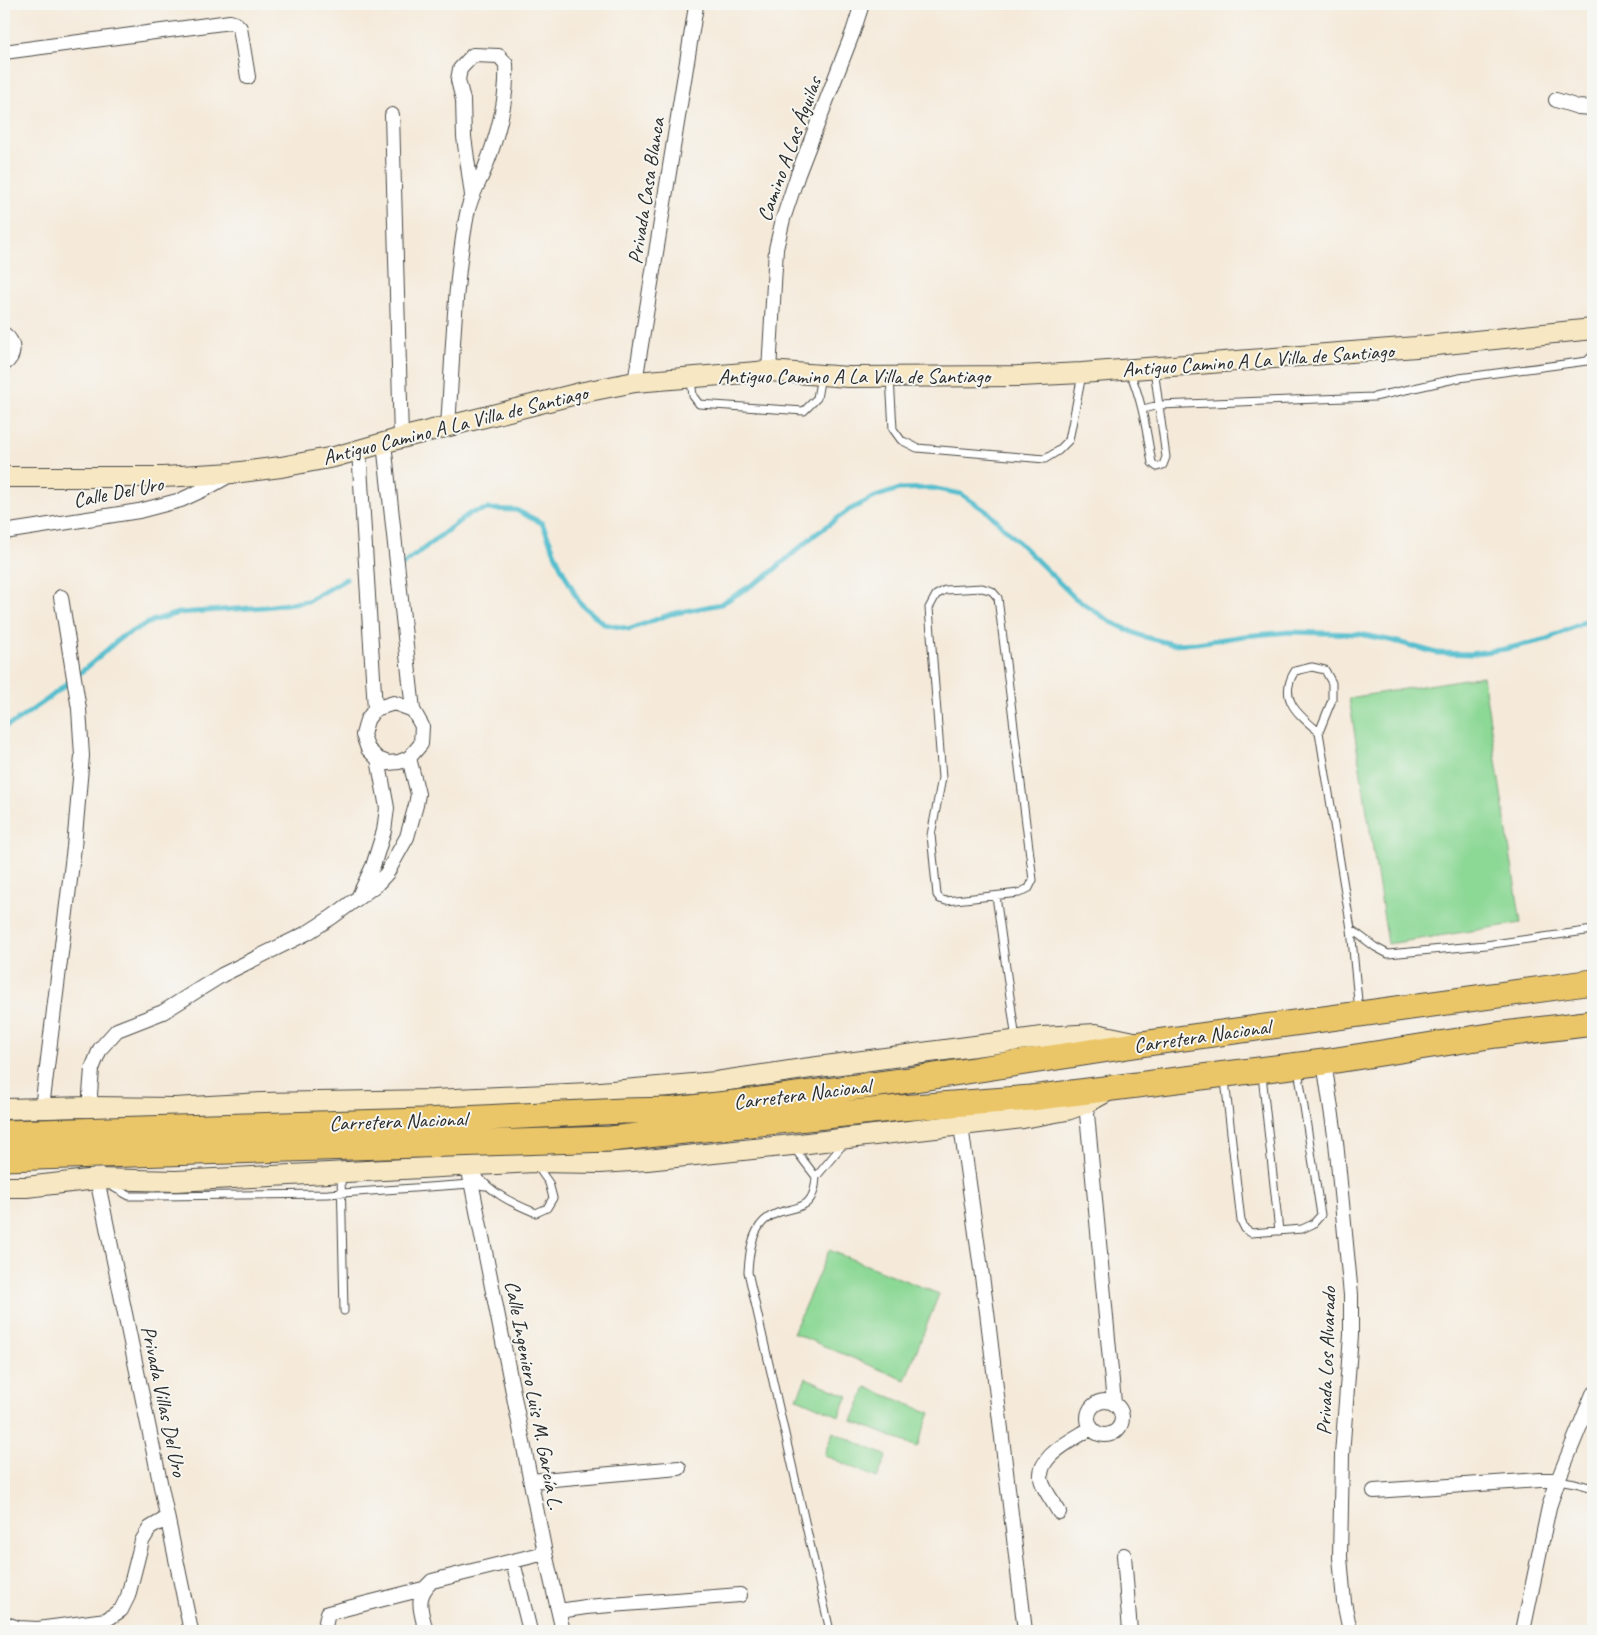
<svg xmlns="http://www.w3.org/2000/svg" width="1597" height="1635" viewBox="0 0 1597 1635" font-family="Caveat,sans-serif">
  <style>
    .pitch { fill: #8cd895; stroke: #5c8260 }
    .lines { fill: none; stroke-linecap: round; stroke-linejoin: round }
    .stream { stroke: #53bece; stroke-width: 5 }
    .lane-casing { stroke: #494845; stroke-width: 9 }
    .street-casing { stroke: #494845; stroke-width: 16 }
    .secondary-casing { stroke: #494845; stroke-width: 22 }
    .highway-casing { stroke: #494845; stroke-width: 27 }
    .lane { stroke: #fff; stroke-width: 7 }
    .street { stroke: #fff; stroke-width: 14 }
    .secondary { stroke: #f7e8c3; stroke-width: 20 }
    .highway { stroke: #ebc669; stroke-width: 25 }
    .highway-bridge-casing { stroke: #494845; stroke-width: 27; stroke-linecap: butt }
    .highway-bridge { stroke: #ebc669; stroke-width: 25 }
    .labels { text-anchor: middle; stroke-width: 4; stroke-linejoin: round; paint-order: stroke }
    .street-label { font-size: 21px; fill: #2b2b2b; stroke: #f6f6f2 }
  </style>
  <rect width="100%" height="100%" fill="#f6f6f2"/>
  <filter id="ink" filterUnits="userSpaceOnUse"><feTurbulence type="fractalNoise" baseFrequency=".02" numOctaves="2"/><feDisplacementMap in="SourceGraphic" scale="10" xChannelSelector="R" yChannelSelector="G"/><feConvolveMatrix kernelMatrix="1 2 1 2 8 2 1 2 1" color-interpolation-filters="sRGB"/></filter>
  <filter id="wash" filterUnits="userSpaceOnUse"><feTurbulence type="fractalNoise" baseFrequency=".0096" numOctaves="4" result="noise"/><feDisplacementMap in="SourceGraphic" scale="20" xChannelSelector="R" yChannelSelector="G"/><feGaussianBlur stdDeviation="1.12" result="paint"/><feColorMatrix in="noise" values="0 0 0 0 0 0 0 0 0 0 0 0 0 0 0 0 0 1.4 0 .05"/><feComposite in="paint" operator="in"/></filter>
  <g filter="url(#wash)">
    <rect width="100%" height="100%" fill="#f5eada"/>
    <path class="pitch" d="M1483 676 1521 923 1388 944 1349 698Z
      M829 1250 939 1294 905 1380 793 1333Z
      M806 1378 848 1396 839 1416 797 1398Z
      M866 1387 930 1413 917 1447 852 1421Z
      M833 1432 887 1456 877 1478 824 1455Z"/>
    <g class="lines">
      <path class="stream" d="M401 566 470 513 488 509 516 510 542 523 560 565 579 602 604 624 630 629 671 614 721 604 768 575 812 537 849 510 875 497 899 489 932 488 961 494 989 513 1075 598 1111 622 1141 636 1172 644 1197 643 1244 636 1290 632 1359 634 1394 641 1437 653 1470 654 1505 649 1548 639 1593 618
        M4 727 15 722 48 699 91 664 120 638 152 621 178 613 265 607 308 601 346 579"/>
    </g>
  </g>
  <g filter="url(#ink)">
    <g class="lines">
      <g class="lane-casing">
        <path id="lane" d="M1129 370C1143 403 1146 429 1152 463L1157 467 1163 465 1166 457 1154 369
          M890 378 893 429 901 440 917 448 1045 459 1058 451 1069 440 1082 375
          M691 380 693 396 699 404 804 411 817 398 821 376
          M1143 409 1159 405 1374 397 1459 378 1587 361 1593 355
          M982 588 992 591 998 598 1033 880 1029 888 1019 893 946 901 940 899 937 895 931 835 942 778 929 608 936 595 945 590Z
          M1319 732C1299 715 1277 699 1295 671L1312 667 1325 670 1332 683V700L1319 732 1351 929 1359 1011
          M996 896 1016 1040
          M1351 929 1375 947 1388 954 1486 945 1593 930
          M1262 1075 1279 1231
          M1225 1080 1241 1221 1245 1229 1251 1233 1302 1229 1313 1224 1321 1215 1298 1069
          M794 1148 816 1177 845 1142
          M471 1169C492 1193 507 1201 536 1213L547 1208 553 1198 549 1183 537 1166
          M341 1174 344 1311
          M816 1177C814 1220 786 1201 764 1221 751 1233 749 1256 748 1272L830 1631
          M109 1185 129 1196H160L328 1194 471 1184 485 1186
          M1558 1480 1575 1483 1593 1488"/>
      </g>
      <g class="street-casing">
        <path id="street" d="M4 52 230 22 236 24 240 28 248 77
          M1556 100 1578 107 1593 108
          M392 115 401 438
          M4 334C15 342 16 356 4 364
          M769 371 776 249 783 219 798 174 853 32 862 4
          M635 382 696 6
          M448 426C453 356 454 283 467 214 470 197 479 183 485 168 498 135 508 100 506 64L499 56 473 55 460 69 458 80 463 100 464 137 472 195
          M384 443 413 710
          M359 450 375 709
          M4 532 139 511 181 500 207 488 230 475
          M358 898 373 866 384 831 387 808 378 759 368 749 363 735 367 720 375 709 394 703 413 710 422 726 421 744 409 758 399 762 388 763 378 759
          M1324 1062 1336 1142 1351 1295V1335L1342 1455 1340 1557 1344 1602 1350 1631
          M1086 1103 1114 1403
          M42 1108 74 847 82 756 79 709 61 597
          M92 1115 90 1094 92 1069 100 1049 117 1030 163 1012 222 975 307 933 332 917 377 884 387 873 407 837 416 805 418 794 409 758
          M961 1126 987 1312 1025 1631
          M95 1149 97 1179 191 1631
          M468 1166 545 1553 563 1631
          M1088 1418a17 17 0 1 1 34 0a17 17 0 1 1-34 0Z
          M531 1481 679 1468
          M1374 1491 1540 1480H1558
          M1059 1512C1054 1503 1047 1494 1043 1485 1031 1458 1073 1440 1091 1428
          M1124 1555 1130 1631
          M513 1562 530 1631
          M559 1611 586 1607 740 1595
          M4 1623 18 1628 38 1629 106 1620 121 1610 128 1596 142 1541 150 1528 167 1518
          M324 1631 328 1613 423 1589
          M426 1631C421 1611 414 1597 432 1581L545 1553
          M1523 1631 1549 1507 1558 1480 1593 1394"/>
      </g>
      <g class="secondary-casing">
        <path id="secondary" d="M4 477H163L233 473 281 467 334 457 401 438 584 392 635 382 769 371 848 377 1020 376 1082 373 1416 347 1593 329
          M4 1109 91 1107 175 1108 262 1103 433 1100 589 1093 716 1082 803 1069 1042 1037 1096 1034 1134 1042
          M4 1187H26L97 1179 176 1181 534 1162 600 1163 647 1160 792 1145 848 1138 1023 1118 1067 1110 1086 1103 1106 1092"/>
      </g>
      <g class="highway-casing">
        <path id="highway" d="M902 1081 1141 1044 1593 982
          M900 1108 1031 1098 1324 1062 1496 1035 1593 1023"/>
      </g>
      <use href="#lane" class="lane"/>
      <use href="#street" class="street"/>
      <use href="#secondary" class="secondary"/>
      <use href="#highway" class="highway"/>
      <g class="highway-bridge-casing">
        <path id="highway-bridge" d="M4 1133 424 1121 623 1111 674 1110 736 1103 902 1081
          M4 1158 610 1139 900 1108"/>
      </g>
      <use href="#highway-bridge" class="highway-bridge"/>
    </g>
  </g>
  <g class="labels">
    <g class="street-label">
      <text transform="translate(789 149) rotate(-70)" y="7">Camino A Las Águilas</text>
      <text transform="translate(646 191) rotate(-81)" y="7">Privada Casa Blanca</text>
      <text transform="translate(1258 360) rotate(-4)" y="7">Antiguo Camino A La Villa de Santiago</text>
      <text x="854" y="383">Antiguo Camino A La Villa de Santiago</text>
      <text transform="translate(455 425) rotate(-14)" y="7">Antiguo Camino A La Villa de Santiago</text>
      <text transform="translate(118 492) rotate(-11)" y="7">Calle Del Uro</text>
      <text transform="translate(1202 1036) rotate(-8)" y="7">Carretera Nacional</text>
      <text transform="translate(802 1094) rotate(-7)" y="7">Carretera Nacional</text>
      <text transform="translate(398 1121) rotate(-2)" y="7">Carretera Nacional</text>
      <text transform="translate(1326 1361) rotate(-88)" y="7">Privada Los Alvarado</text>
      <text transform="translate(534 1395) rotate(79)" y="7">Calle Ingeniero Luis M. García L.</text>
      <text transform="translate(164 1401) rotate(78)" y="7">Privada Villas Del Uro</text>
    </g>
  </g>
  <rect width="1597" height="1635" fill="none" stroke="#f6f6f2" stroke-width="20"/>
</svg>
